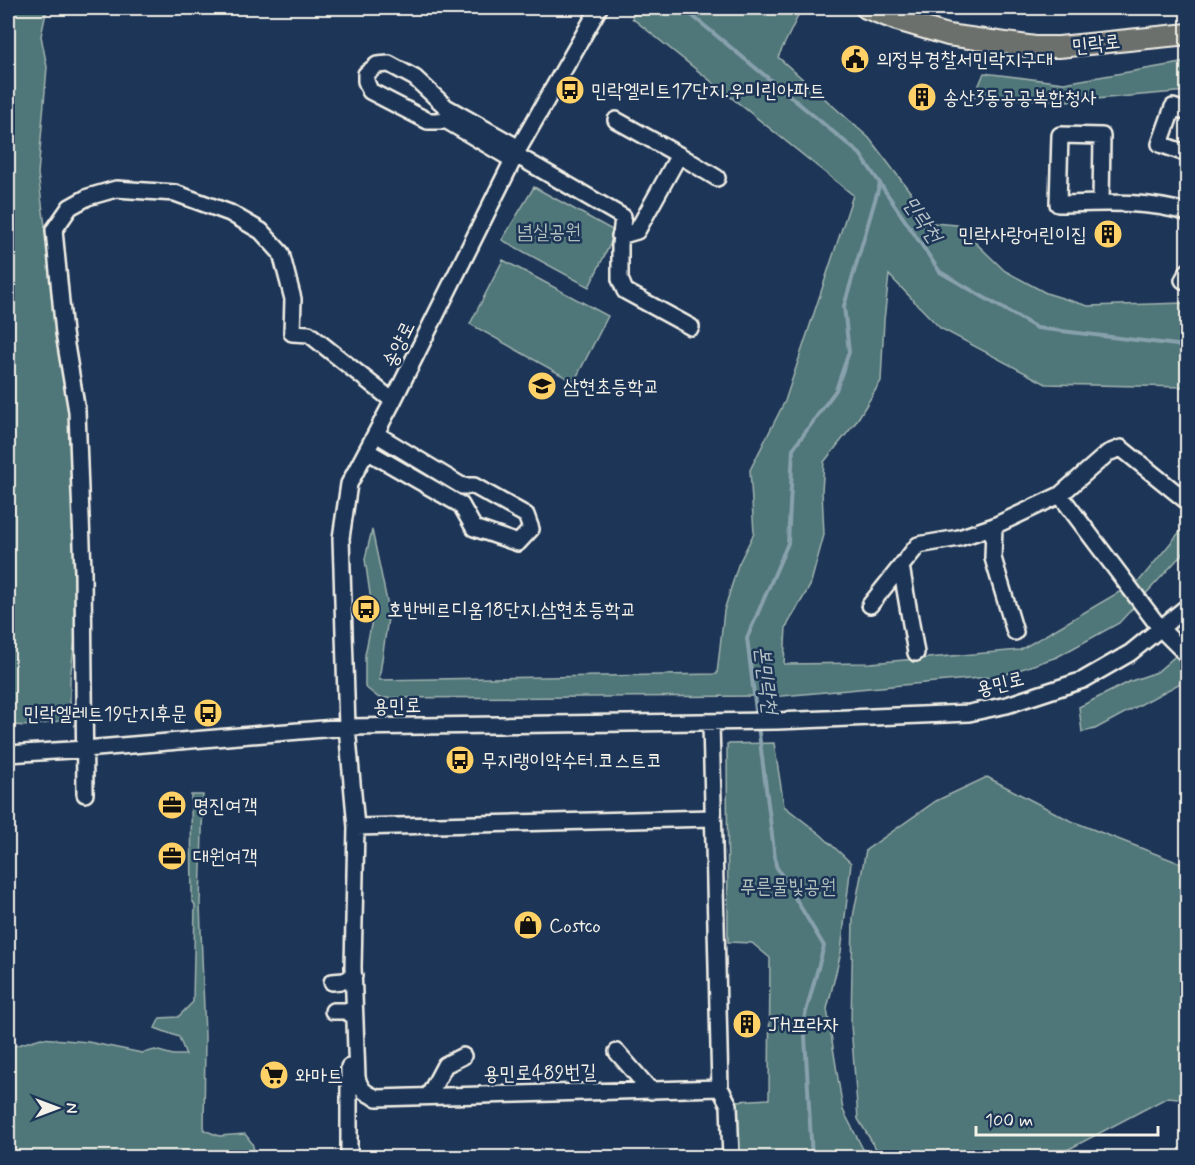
<svg xmlns="http://www.w3.org/2000/svg" width="1195" height="1165" viewBox="0 0 1195 1165" font-family="Mynerve,'Poor Story',sans-serif">
  <style>
    .green { fill: #4f7679; stroke: #a2b4b0; stroke-width: 1.5 }
    .lines { fill: none; stroke-linecap: round; stroke-linejoin: round }
    .stream { stroke: #88a1ad; stroke-width: 4 }
    .minor-casing { stroke: #f4f1e8; stroke-width: 20 }
    .major-casing { stroke: #f4f1e8; stroke-width: 24 }
    .minor { stroke: #1d3557; stroke-width: 15 }
    .major { stroke: #6c706d; stroke-width: 20 }
    .labels { text-anchor: middle; stroke-width: 5; stroke-linejoin: round; paint-order: stroke }
    .street-label { font-size: 20px; fill: #f4f1e8; stroke: #1d3557 }
    .poi-label { font-size: 20px; fill: #f4f1e8; stroke: #1d3557; text-anchor: start }
    .park-label { font-size: 20px; fill: #b2c0bc; stroke: #1d3557 }
    .water-label { font-size: 21px; font-style: italic; fill: #b5c2c6; stroke: #1d3557 }
  </style>
  <rect width="100%" height="100%" fill="#1d3557"/>
  <filter id="ink" filterUnits="userSpaceOnUse"><feTurbulence type="fractalNoise" baseFrequency=".0167" numOctaves="2"/><feDisplacementMap in="SourceGraphic" scale="12" xChannelSelector="R" yChannelSelector="G"/><feConvolveMatrix kernelMatrix="1 2 1 2 8 2 1 2 1" color-interpolation-filters="sRGB"/></filter>
  <g filter="url(#ink)">
    <path class="green" d="M8 8H47L41 36 47 67 38 174 71 419 77 623 70 679V719L32 726 8 725Z
      M637 8H781L799 14 778 57 869 138 934 223 957 225 1005 271 1046 293 1088 306 1184 303 1187 305V391L1185 387 1046 384 940 328 889 275 884 320 881 381 856 422 824 462 822 491 824 535 810 586 786 627 784 664 870 663 1020 650 1140 580 1187 523V549L1119 623 1057 657 1001 676 782 696 379 698 365 687V655L373 615 365 559 372 530 389 611 379 680 717 674 724 611 738 565 754 533 750 470 785 401 853 195 632 18Z
      M1187 62V91L1073 101 974 97 984 73 1064 83Z
      M534 187 616 232 589 287 502 240Z
      M503 260 608 316 574 382 470 324Z
      M1187 646V677L1179 684 1095 729 1082 732 1079 707 1131 681 1157 672Z
      M774 743 784 806 820 834 851 863 841 952 827 1009 843 1110 867 1157H737L736 1101 769 1099 770 958 752 943 728 942 727 744Z
      M987 777 1069 820 1187 866V1099L1168 1097 1054 1157H881L858 1119 851 1025 853 917 866 850 936 801Z
      M191 795H203L200 904 205 1036 204 1130 219 1136 245 1134 252 1143 256 1157H19L8 1132V1048L41 1038 88 1042 142 1053 155 1050 173 1055H186L179 1037 155 1028 160 1018 178 1017 193 1002 195 905 192 900Z"/>
    <g class="lines">
      <path class="stream" d="M683 8 860 154 940 272 1037 328 1177 345 1188 352
        M757 719 747 638 788 543 793 449 836 390 849 352 844 306 880 183
        M758 726 776 866 824 946 804 1019 812 1158"/>
      <g class="minor-casing">
        <path id="minor" d="M599 8 519 148 393 401 349 484 341 538 347 727 356 827 353 967 357 1077C360 1090 365 1093 377 1098L720 1088 711 723
          M1188 112 1173 107 1160 144 1188 154
          M616 120 679 155
          M516 155 623 217 620 245V279L625 291 691 327
          M513 160 447 121H428L370 91 366 81V74L377 65 389 64 415 78 446 107 519 148
          M1101 203 1102 136 1060 135 1058 204C1100 203 1147 200 1188 213
          M620 236 637 231 679 155 717 178
          M1188 271 1183 280 1188 282
          M367 451 461 505 474 528 518 543 531 529 526 515 474 486H462L376 434
          M1060 495 1108 453 1121 448 1184 499
          M994 526 993 558 1015 632
          M901 566 916 653
          M870 605 918 545 959 538 994 526 1060 495 1160 628 1188 656
          M8 754 85 749 347 727 777 721 969 713 1007 705 1083 680 1130 653 1188 606
          M85 794 83 571 77 411 64 333 54 230 70 207 88 197 116 189 175 193 230 213 261 231 281 253 293 299 292 333 309 334 393 401
          M356 827 713 818
          M332 982 344 981 354 976
          M333 1011H345L354 1016
          M617 1052 651 1091
          M349 1067V1158
          M720 1088 729 1105 731 1158
          M429 1095 445 1065 463 1056"/>
      </g>
      <g class="major-casing">
        <path id="major" d="M866 8 897 20 948 35 1035 47H1059L1188 34"/>
      </g>
      <use href="#minor" class="minor"/>
      <use href="#major" class="major"/>
    </g>
  </g>
  <defs>
    <g id="civic-disc" transform="scale(1.5)"><circle r="9.5" fill="#ffd166" stroke="#1d3557"/><path d="M-.6-6.5H3V-4.5H.6V-3L4-1V1h2V6H-6V1h2V-1L-.6-3ZM-1.2 2.5V6h2.4V2.5Z" fill="#111"/></g>
    <g id="bus-disc" transform="scale(1.5)"><circle r="9.5" fill="#ffd166" stroke="#1d3557"/><path d="M-5-6H5V4H4V6H2V4H-2V6H-4V4H-5ZM-3.5-4V0h7V-4ZM-3.5 1.2v1.5H-2V1.2ZM2 1.2v1.5H3.5V1.2Z" fill="#111"/></g>
    <g id="building-disc" transform="scale(1.5)"><circle r="9.5" fill="#ffd166" stroke="#1d3557"/><path d="M-4-6H4V6H1V3H-1V6H-4ZM-2.5-4.3h1.7v1.8h-1.7ZM.8-4.3h1.7v1.8H.8ZM-2.5-1h1.7V.8h-1.7ZM.8-1h1.7V.8H.8Z" fill="#111"/></g>
    <g id="school-disc" transform="scale(1.5)"><circle r="9.5" fill="#ffd166" stroke="#1d3557"/><path d="M0-5L7-2L0 1L-7-2ZM-4 1L0 2.5L4 1V4Q0 6-4 4Z" fill="#111"/></g>
    <g id="office-disc" transform="scale(1.5)"><circle r="9.5" fill="#ffd166" stroke="#1d3557"/><path d="M-6-3h4V-5.5h4V-3h4V5H-6ZM-1-4.5V-3h2v-1.5ZM-6 0V1H6V0Z" fill="#111"/></g>
    <g id="shop-disc" transform="scale(1.5)"><circle r="9.5" fill="#ffd166" stroke="#1d3557"/><path d="M-5-2.5h2.3a2.7 3.5 0 0 1 5.4 0H5L5.5 6h-11ZM-1.5-2.5h3a1.5 2.3 0 0 0-3 0Z" fill="#111"/></g>
    <g id="supermarket-disc" transform="scale(1.5)"><circle r="9.5" fill="#ffd166" stroke="#1d3557"/><path d="M-6-5.5h2.5l.6 2H6L4.5 2H-2.5L-4.4-4H-6ZM-1.5 3.2a1.3 1.3 0 1 0 .1 0ZM3 3.2a1.3 1.3 0 1 0 .1 0Z" fill="#111"/></g>
  </defs>
  <g fill-rule="evenodd">
    <use href="#civic-disc" x="855" y="59"/>
    <use href="#bus-disc" x="570" y="90"/>
    <use href="#building-disc" x="922" y="97"/>
    <use href="#building-disc" x="1108" y="234"/>
    <use href="#school-disc" x="542" y="386"/>
    <use href="#bus-disc" x="366" y="609"/>
    <use href="#bus-disc" x="208" y="713"/>
    <use href="#bus-disc" x="460" y="760"/>
    <use href="#office-disc" x="172" y="805"/>
    <use href="#office-disc" x="172" y="856"/>
    <use href="#shop-disc" x="528" y="925"/>
    <use href="#building-disc" x="747" y="1024"/>
    <use href="#supermarket-disc" x="274" y="1075"/>
  </g>
  <g class="labels">
    <g class="street-label">
      <text transform="translate(1096 43) rotate(-6)" y="7">민락로</text>
      <text transform="translate(398 344) rotate(-64)" y="7">송양로</text>
      <text transform="translate(1000 683) rotate(-14)" y="7">용민로</text>
      <text transform="translate(397 705) rotate(-1)" y="7">용민로</text>
      <text transform="translate(540 1072) rotate(-1)" y="7">용민로489번길</text>
    </g>
    <g class="poi-label">
      <text x="876" y="66">의정부경찰서민락지구대</text>
      <text x="591" y="97">민락엘리트17단지.우미린아파트</text>
      <text x="943" y="104">송산3동공공복합청사</text>
      <text x="1087" y="241" text-anchor="end">민락사랑어린이집</text>
      <text x="563" y="393">삼현초등학교</text>
      <text x="387" y="616">호반베르디움18단지.삼현초등학교</text>
      <text x="187" y="720" text-anchor="end">민락엘레트19단지후문</text>
      <text x="481" y="767">무지랭이약수터.코스트코</text>
      <text x="193" y="812">명진여객</text>
      <text x="193" y="863">대원여객</text>
      <text x="549" y="932">Costco</text>
      <text x="768" y="1031">JH프라자</text>
      <text x="295" y="1082">와마트</text>
    </g>
    <g class="park-label">
      <text x="549" y="238">념실공원</text>
      <text x="788" y="893">푸른물빛공원</text>
    </g>
    <g class="water-label">
      <text transform="translate(923 219) rotate(56)" y="7">민락천</text>
      <text transform="translate(767 680) rotate(83)" y="7">본민락천</text>
    </g>
  </g>
  <rect width="1195" height="1165" fill="none" stroke="#1d3557" stroke-width="30"/>
  <rect x="15" y="15" width="1165" height="1135" fill="none" stroke="#f4f1e8" stroke-width="2" filter="url(#ink)"/>
  <g transform="translate(57 1108) rotate(90)" stroke="#1d3557" stroke-width="4.5" paint-order="stroke">
  <path d="M0-4.5L10 22L0 15L-10 22Z" fill="#f4f1e8"/>
  <text y="-9" font-size="16" font-weight="bold" text-anchor="middle" fill="#f4f1e8">N</text>
  </g>
  <path d="M976 1126v9h182v-9" fill="none" stroke="#f4f1e8" stroke-width="3"/>
  <text x="985" y="1126" font-size="18" fill="#f4f1e8" stroke="#1d3557" stroke-width="4.5" paint-order="stroke">100 m</text>
</svg>
